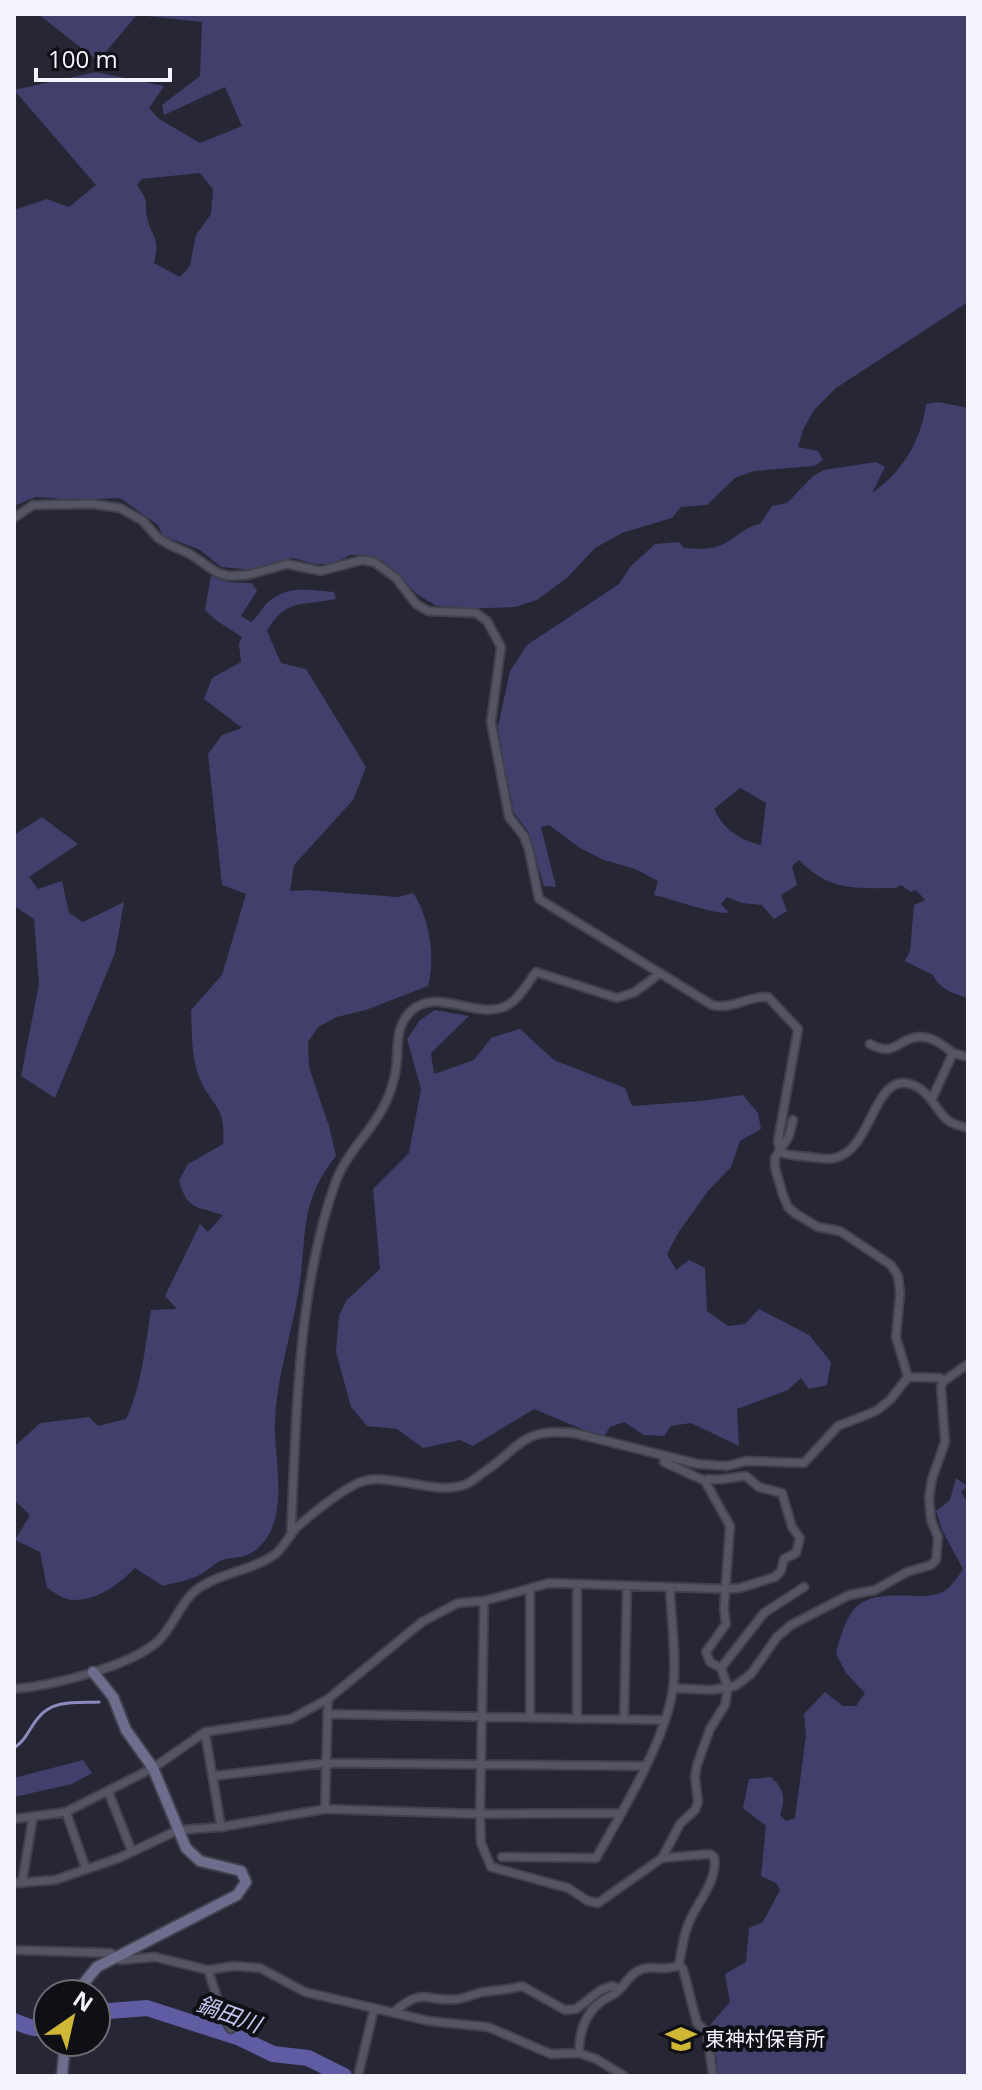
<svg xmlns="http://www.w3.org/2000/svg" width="982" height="2090" viewBox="0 0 982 2090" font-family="'Open Sans','Noto Sans JP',sans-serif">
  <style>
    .green { fill: #413f6c; fill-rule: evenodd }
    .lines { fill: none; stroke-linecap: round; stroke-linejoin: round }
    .stream { stroke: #8c8abe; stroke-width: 3 }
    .river { stroke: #5f5ca3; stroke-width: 16 }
    .street-casing { stroke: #41414d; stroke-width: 11 }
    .secondary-casing { stroke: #41414d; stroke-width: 14 }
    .street { stroke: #545464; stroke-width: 7 }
    .secondary { stroke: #6d6d8d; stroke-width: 10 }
    .labels { text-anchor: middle; stroke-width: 8; stroke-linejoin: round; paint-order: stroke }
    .poi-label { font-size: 20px; fill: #f4f4fe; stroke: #0f0f16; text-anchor: start }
    .water-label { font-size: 22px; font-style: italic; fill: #c6c7ef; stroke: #0f0f16 }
  </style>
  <rect width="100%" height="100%" fill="#262634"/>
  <path class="green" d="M38 14H968V302L836 388 814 410 803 430 798 447 818 451 823 460 814 466 754 471 735 478 707 505 681 507 672 518 622 533 595 548 568 577 537 600 515 607 458 609 435 605 418 595 383 561 369 556 350 555 334 564H315L292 558 251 570 221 567 200 550 163 536 158 525 120 498 76 500 36 497 14 506V210L47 199 69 207 96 185 14 90 96 72 164 86 149 108 159 119 200 143 242 126 225 87 164 115 162 105 200 76 202 22 137 15 98 61ZM200 173 213 189 211 214 196 235 190 266 180 277 154 263C161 236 152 240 147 217 144 199 150 204 137 185L142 179Z
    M939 402 968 408V998C954 994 938 988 933 975L905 961 910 951 914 905 925 900 916 890 911 892 901 885 896 888C856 888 830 892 799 860L792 866 797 885 781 895 787 911 774 919 762 905 741 903 727 897 721 904 729 913C706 913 678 900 654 895L658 881 635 869 604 860 580 848 549 825 541 827 556 887 544 886 528 831 514 813 503 759 498 727 510 671 527 645 619 584 631 566 655 544 679 542 684 548C695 549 707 550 718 546 734 541 743 527 760 524L772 506 787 503 813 476 824 470 876 462 885 467 872 493C902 473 922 439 926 404ZM740 788 766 803 761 845C739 839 725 831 714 809Z
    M211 576 228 582 252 583 257 591 241 616 251 622C258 617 261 609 267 603 289 584 307 590 334 592L336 599C303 606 285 598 267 631L281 663 306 669 366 767 353 800 294 865 290 891 308 890 398 897 413 893C429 916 436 959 428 986L366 1010 337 1017 318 1027 308 1042 309 1067 329 1126 336 1156C297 1204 308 1240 298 1294 291 1336 277 1377 275 1420 273 1459 292 1519 257 1549 243 1561 231 1555 218 1562 213 1565 208 1570 203 1573 192 1580 176 1582 163 1586L135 1568C118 1585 97 1601 71 1600 63 1599 54 1592 47 1588L40 1552 15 1540 30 1515 14 1500V1447L40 1423 89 1417 98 1426 126 1419C142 1386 145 1346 151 1310L177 1309 165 1296 200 1224 208 1232 223 1215C197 1206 187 1211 179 1180L188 1164 223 1144C227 1103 209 1106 198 1074 191 1053 192 1031 191 1010L222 975 246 894 222 885 208 754 222 735 242 728 204 699 212 678 241 662 239 644 242 637 217 621 205 610Z
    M42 817 78 844 29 877 38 889 62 881 69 913 83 922 124 902 115 953 55 1098 21 1076 39 984 34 919 14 906V835Z
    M435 1010 469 1016 431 1053 434 1074 474 1060 491 1038 520 1029 554 1060 625 1088 632 1106 700 1101 743 1095 758 1113 761 1129 740 1141 731 1167 708 1191 678 1233 667 1254 676 1270 689 1260 705 1268 707 1311 728 1326 745 1324 759 1309 809 1335 831 1362 827 1385 809 1389 801 1378 788 1390 737 1409 739 1446 691 1423 671 1426 664 1436 644 1435 624 1422 610 1427 603 1438 534 1409 473 1446 460 1440 423 1448 397 1429 367 1426 351 1407 336 1352 339 1316 346 1301 380 1269 373 1189 409 1153 421 1089 407 1039 420 1020Z
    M956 1478 967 1486 961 1492 968 1504V2076H716L717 2059 707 2038 711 2024 730 2002 725 1974 746 1962 749 1928 763 1922 780 1890 776 1883 761 1876 766 1826 743 1808 749 1779 771 1777C784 1789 786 1798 780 1815L786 1821 795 1818 806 1736 804 1714 825 1692 843 1706H856L865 1693 846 1673 836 1654C850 1598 862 1594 917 1596 926 1597 940 1595 947 1589 953 1584 959 1575 963 1569L943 1532 936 1511 950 1500Z
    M83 1760 92 1773 72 1784 14 1797V1778Z"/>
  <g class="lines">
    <path class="stream" d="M14 1748C28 1738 28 1730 38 1718 53 1699 77 1703 99 1702"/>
    <path class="river" d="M96 2012 147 2008 240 2038 273 2054 308 2058 344 2076
      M14 2021C26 2026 35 2031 48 2026"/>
    <g class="street-casing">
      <path id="street" d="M14 518 33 505 92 504 120 508 143 521 158 538 170 545 190 554 216 572 228 576 248 575 287 564 321 571 362 560 374 562 396 578 416 604 428 611 476 613 487 621 501 647 491 722 509 817 524 836 529 850 539 899 712 1005C732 1010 748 996 768 997L798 1029 778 1141 780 1152
        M870 1044C895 1058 897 1039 918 1037 932 1036 943 1045 953 1053L932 1099
        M953 1053 968 1057
        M793 1120 789 1136 775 1158V1168L783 1195 788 1207 796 1214 818 1227 840 1231 891 1265 898 1276 900 1293 896 1337 908 1377
        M780 1152C789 1156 799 1156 810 1157 818 1158 827 1160 835 1158 873 1149 873 1073 910 1084 928 1089 934 1106 945 1118 950 1124 961 1126 968 1128
        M291 1535C296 1421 297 1288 336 1181 347 1152 372 1131 385 1104 390 1094 394 1080 396 1069 399 1048 394 1029 410 1012 436 986 474 1019 504 1007 518 1001 527 984 536 972L617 998 635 992 659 974
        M577 1584V1719
        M530 1588V1718
        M484 1601 480 1814 481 1843 491 1867 568 1888 588 1901 598 1903 662 1858 680 1824 695 1810 698 1802 695 1777 697 1765 710 1729 725 1705 728 1688 721 1668 710 1662 706 1652 726 1624 724 1609 730 1526 705 1481 664 1462V1457
        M721 1668 764 1613 804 1587
        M673 1688 711 1690 735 1686 751 1674 777 1637 791 1625 849 1595 875 1590 907 1572 931 1565 936 1560 938 1537 931 1520 929 1498 932 1479 945 1442 941 1386 944 1381 968 1364
        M14 1689C51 1686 128 1667 157 1642 175 1626 180 1599 202 1586 224 1572 253 1570 274 1555 284 1548 289 1535 297 1527 314 1512 337 1494 356 1484 385 1469 432 1496 464 1485 471 1483 478 1476 484 1472 523 1446 520 1428 574 1433L698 1464 727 1466 746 1461 804 1463 838 1426 876 1411 890 1400 908 1377 940 1378 944 1381
        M327 1714 664 1720
        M624 1719 627 1586
        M205 1732 221 1827
        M213 1776 326 1763 646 1766
        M108 1791 132 1852
        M325 1809 328 1699 422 1622 458 1603 484 1601 549 1583 727 1589 740 1588 775 1577 781 1571 784 1559 796 1553 800 1538 792 1527 782 1493 759 1487 746 1476C730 1477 725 1481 708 1479L705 1481
        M66 1812 86 1869
        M14 1819 66 1812 153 1768 205 1732 291 1719 328 1699
        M502 1857 596 1858C622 1812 666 1740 673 1688 677 1659 671 1618 670 1588
        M662 1858 710 1854 714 1857C718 1878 701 1898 692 1916 684 1931 682 1948 679 1965L683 1969 697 2023 707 2032 713 2076
        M14 1883 55 1880 119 1858 178 1830 221 1827 325 1809 480 1814 622 1813
        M22 1883 33 1817
        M14 1950 111 1953 120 1960 155 1957 208 1970 234 1966 260 1968 305 1992 429 2021 488 2027 551 2054 579 2053 596 2059 624 2076
        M208 1970 224 2019 231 2029
        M393 2013C424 1985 426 2003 458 1999 467 1998 475 1993 483 1992 497 1990 508 1990 522 1986L565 2010 576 2009 601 1990 612 1986 620 1989
        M579 2053C579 2033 584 2014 602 2001 607 1997 613 1996 618 1991 625 1984 632 1972 642 1969 654 1965 666 1972 679 1965
        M358 2076 374 2009"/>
    </g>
    <g class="secondary-casing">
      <path id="secondary" d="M75 1994 97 1967 237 1895 246 1882 241 1871 200 1861 186 1848 153 1768 126 1730 113 1697 93 1672
        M62 2076 65 2042"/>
    </g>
    <use href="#street" class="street"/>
    <use href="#secondary" class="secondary"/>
  </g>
  <defs>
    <g id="school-bare" transform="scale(2.4)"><path d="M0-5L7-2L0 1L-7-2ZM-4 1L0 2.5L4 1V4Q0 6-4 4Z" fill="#d1b736" stroke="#0f0f16" stroke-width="2.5" paint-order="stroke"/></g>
  </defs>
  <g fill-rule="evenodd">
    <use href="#school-bare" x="681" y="2039"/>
  </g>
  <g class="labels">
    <g class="poi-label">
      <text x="705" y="2046">東神村保育所</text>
    </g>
    <g class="water-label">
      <text transform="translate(229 2014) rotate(20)" y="8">鍋田川</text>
    </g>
  </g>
  <rect width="982" height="2090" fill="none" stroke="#f4f4fe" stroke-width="32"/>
  <g transform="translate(72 2018) rotate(34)"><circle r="38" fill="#0f0f16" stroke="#6b6b73" stroke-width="2"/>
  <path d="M0-6L14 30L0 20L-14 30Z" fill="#d1b736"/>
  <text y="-12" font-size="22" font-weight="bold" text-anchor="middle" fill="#f4f4fe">N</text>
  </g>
  <path d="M36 68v12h134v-12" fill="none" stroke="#f4f4fe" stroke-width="4"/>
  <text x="48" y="68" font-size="24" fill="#f4f4fe" stroke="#0f0f16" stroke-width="6" paint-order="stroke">100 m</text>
</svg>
